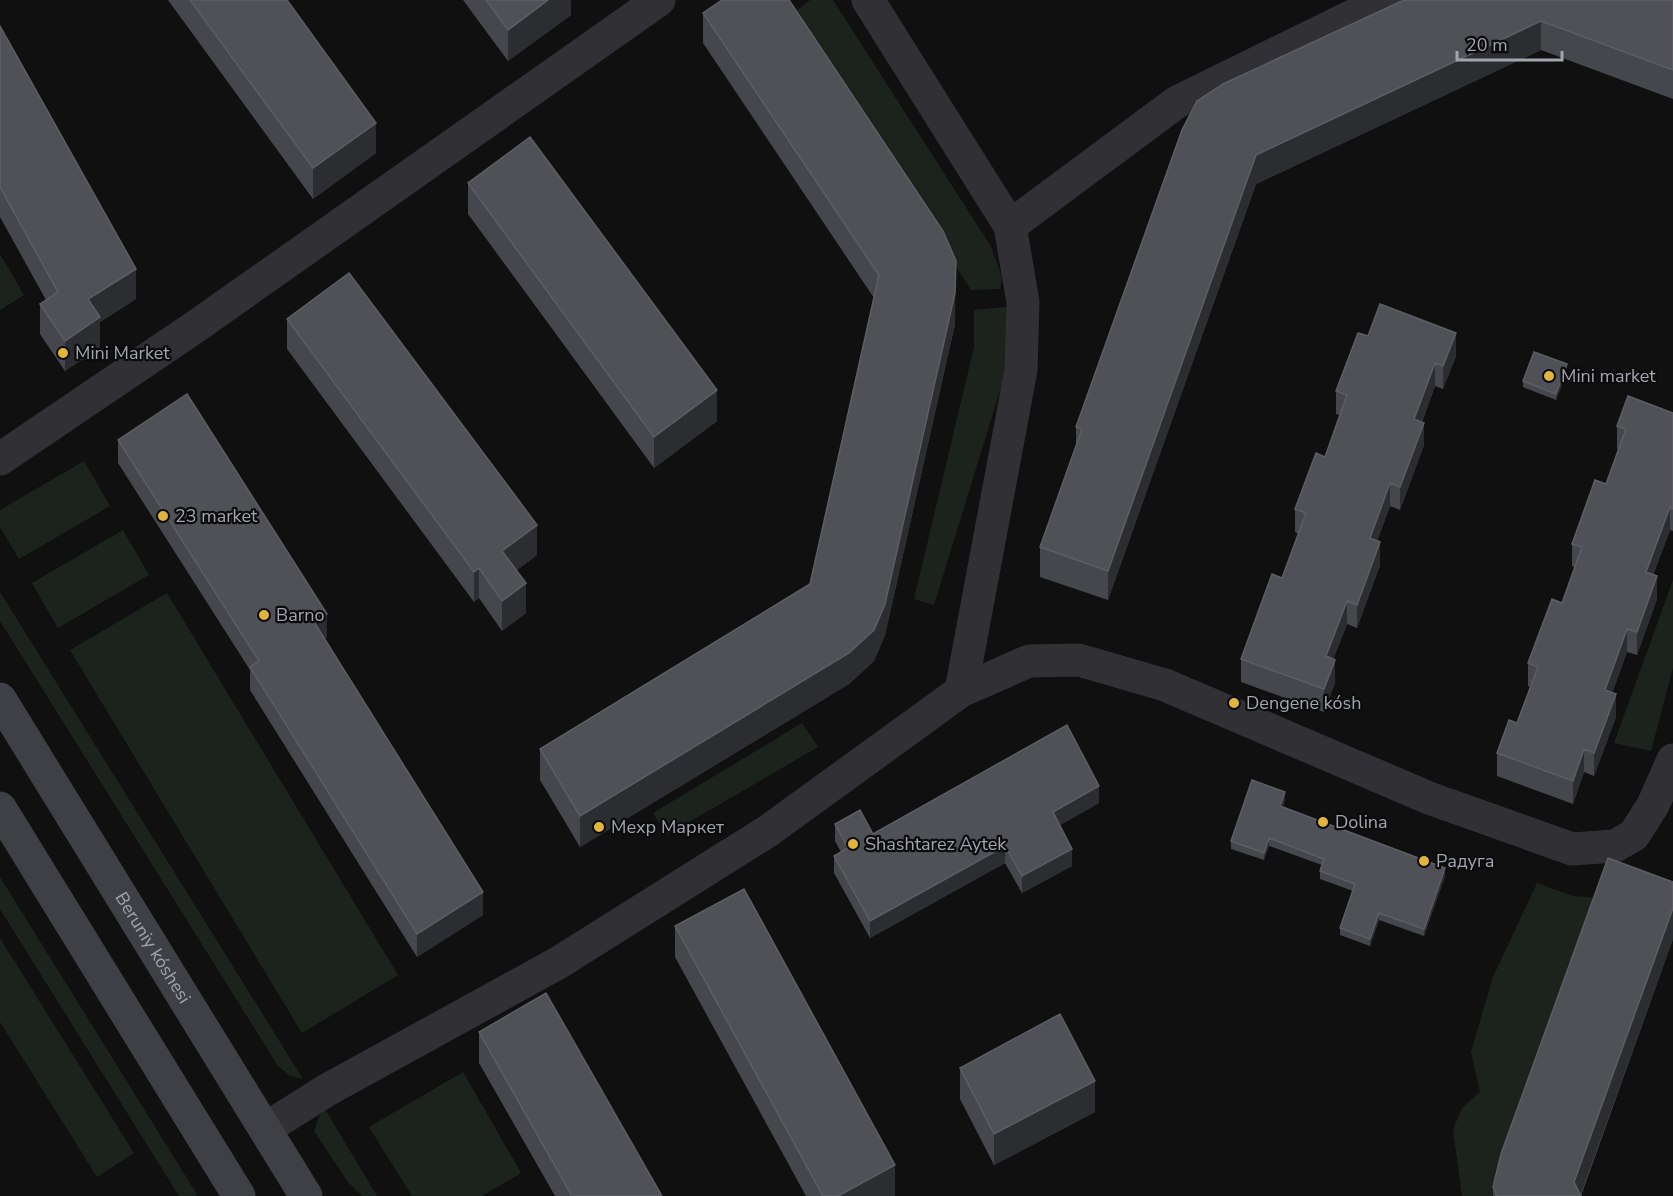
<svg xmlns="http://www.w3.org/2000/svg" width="1673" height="1196" viewBox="0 0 1673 1196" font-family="'Nunito Sans',sans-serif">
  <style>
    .green { fill: #1c231d }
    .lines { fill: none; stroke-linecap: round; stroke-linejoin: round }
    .street { stroke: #313135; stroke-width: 33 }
    .secondary { stroke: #3f4045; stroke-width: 33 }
    .wall { fill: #46474c }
    .shaded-wall { fill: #2c2d30 }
    .building { fill: #505156; stroke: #5d5e64; stroke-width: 1.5 }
    .poi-dot { fill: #e1b538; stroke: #0b0b0c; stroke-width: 2 }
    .labels { text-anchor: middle; stroke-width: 4.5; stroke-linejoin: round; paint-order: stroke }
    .poi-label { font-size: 18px; fill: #a2a5b0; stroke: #0b0b0c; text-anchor: start }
    .street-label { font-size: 18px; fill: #a2a5b0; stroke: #0b0b0c }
  </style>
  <rect width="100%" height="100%" fill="#101011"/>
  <path class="green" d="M810 0H833L990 245 1002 277 1000 289 971 290 792 14Z
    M0 254 24 295 0 310Z
    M1006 307 1007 368 934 605 914 599 974 347V310Z
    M84 461 110 506 19 559 0 527V510Z
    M123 530 149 575 58 628 32 583Z
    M1673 580V668L1651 751 1614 743Z
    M0 592 303 1079 289 1075 278 1066 0 621Z
    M167 593 398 975 302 1033 70 650Z
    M802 723 818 747 667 835 653 813Z
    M0 877 198 1196H179L0 909Z
    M1537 883 1573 896 1597 898 1493 1196H1462L1453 1130 1462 1108 1480 1092 1471 1052 1493 977Z
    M0 938 134 1153 97 1177 0 1022Z
    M463 1072 521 1173 482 1196H412L369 1127Z
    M323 1106 377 1196H362L348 1182 314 1131Z"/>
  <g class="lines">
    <path class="street" d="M868 0 1010 226 1023 302 1021 370 961 691
      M1010 226 1177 102 1385 0
      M0 459 195 327 659 0
      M265 1129 327 1090 558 963 768 831 961 691 1029 661 1079 660 1165 685 1429 798 1572 849 1615 846 1634 835 1653 805 1673 760"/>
    <g class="secondary">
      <path id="s1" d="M0 699 306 1196"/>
      <path d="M0 808 239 1196"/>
    </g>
  </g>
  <path class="wall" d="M168 0H287L376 153 313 199Z
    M463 0H571V15L508 61Z
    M1404 0H1673V99L1541 50 1256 184 1108 600 1040 577V547L1076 447V427L1182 130Z
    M703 13 955 324 885 635 874 661 849 684 580 847 540 780V749L810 584 874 298 703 43Z
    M0 26 136 299 100 322V347L65 371 40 334V304L46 300 0 217Z
    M468 183 717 421 654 468 468 214Z
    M287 319 537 555 517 570 526 613 502 631 479 598 474 602 287 349Z
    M1368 336 1456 356 1443 389 1435 386 1422 422 1424 445 1400 510 1390 506 1377 541 1380 565 1357 628 1347 624 1333 659 1335 683 1324 712 1241 682V659L1282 578 1298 534 1295 532V509L1325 457 1340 415 1336 414V391Z
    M1567 371 1556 400 1523 387V381Z
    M1673 413V531L1670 530 1653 575 1657 599 1637 655 1627 652 1612 693 1616 717 1594 776 1584 772 1573 804 1497 776V753L1517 723 1530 687 1528 686V663L1562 603 1575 568 1572 566V544L1606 484 1618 449H1617V426Z
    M118 440 327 637 325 638 483 915 417 957 250 690V670L118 463Z
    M1285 799 1283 807 1445 876 1424 936 1379 920 1370 946 1340 935V928L1353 891 1320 879V871L1322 865 1269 846 1264 860 1231 849V841Z
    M1099 803 1060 825 1072 866 1022 893 1005 863 870 938 834 873V856L841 852 835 841V824L873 834Z
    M675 926 895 1196H806L675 957Z
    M1673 939 1581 1196H1493V1187Z
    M479 1032 662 1196H555L479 1063Z
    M960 1068 1095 1112 994 1165 960 1099Z"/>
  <path class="shaded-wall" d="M548 0H571V15L508 61V30Z
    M1541 21V50L1256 184 1108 600V571L1256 155Z
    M376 123V153L313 199V168Z
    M956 261 955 324 885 635 874 661 849 684 580 847V816L874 630Z
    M136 269V299L100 322V347L65 371V341L88 299Z
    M1456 333V356L1443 389V366Z
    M1435 363V386L1414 442V419Z
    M1567 364V371L1556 400V394Z
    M717 390V421L654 468V437Z
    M1424 423V445L1400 510V487Z
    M1390 483V506L1370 561V538Z
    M1670 507V530L1646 595V572Z
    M537 525V555L502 581V551Z
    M1380 542V565L1357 628V605Z
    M479 568V598L474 602V572Z
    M1657 576V599L1637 655V632Z
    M526 583V613L502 631V601Z
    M1347 601V624L1326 679V656Z
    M327 614V637L314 645V622Z
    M1627 629V652L1605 713V690Z
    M1335 660V683L1324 712V689Z
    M1616 694V717L1594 776V753Z
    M1584 749V772L1573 804V781Z
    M1099 786V803L1053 829V812Z
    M1285 792V799L1280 814V806Z
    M1269 838V846L1264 860V853Z
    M1005 846V863L870 938V921Z
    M1072 849V866L1022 893V876Z
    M1445 868V876L1424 936V929Z
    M483 892V915L417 957V934Z
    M1673 908V939L1580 1196 1574 1182Z
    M1379 913V920L1370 946V939Z
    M1095 1081V1112L994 1165V1134Z
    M895 1165V1196H838Z"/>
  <path class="building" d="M190 0H287L376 123 313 168Z
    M486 0H548L508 30Z
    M722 0H789L943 231 956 261 955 293 885 604 874 630 849 653 580 816 540 749 810 584 879 275 703 13Z
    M1404 0H1673V70L1541 21 1256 155 1108 571 1040 547 1082 429 1076 427 1182 130 1197 101 1223 84Z
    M0 26 136 269 88 299 100 317 65 341 40 304 58 292 0 187Z
    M530 137 717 390 654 437 468 183Z
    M349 273 537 525 502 551 526 583 502 601 479 568 474 572 287 319Z
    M1380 304 1456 333 1443 366 1435 363 1414 419 1424 423 1400 487 1390 483 1370 538 1380 542 1357 605 1347 601 1326 656 1335 660 1324 689 1241 659 1272 574 1282 578 1306 513 1295 509 1316 453 1325 457 1347 395 1336 391 1358 333 1368 336Z
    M1534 352 1567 364 1556 394 1523 381Z
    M187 394 327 614 314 622 483 892 417 934 250 667 259 661 118 440Z
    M1628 396 1673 413V509L1670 507 1646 572 1657 576 1637 632 1627 629 1605 690 1616 694 1594 753 1584 749 1573 781 1497 753 1509 720 1517 723 1538 667 1528 663 1552 599 1562 603 1582 547 1572 544 1595 480 1606 484 1626 429 1617 426Z
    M1067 725 1099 786 1053 812 1072 849 1022 876 1005 846 870 921 834 856 848 848 835 824 860 810 873 834Z
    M1252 780 1285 792 1280 806 1445 868 1424 929 1379 913 1370 939 1340 928 1355 884 1320 871 1324 859 1269 838 1264 853 1231 841Z
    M1608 858 1673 882V908L1574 1182 1581 1196H1497L1493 1187 1501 1154Z
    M744 889 895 1165 838 1196H823L675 926Z
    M546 993 662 1196H572L479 1032Z
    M1060 1014 1095 1081 994 1134 960 1068Z"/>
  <g class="poi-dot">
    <circle cx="63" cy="353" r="6"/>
    <circle cx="1549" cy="376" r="6"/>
    <circle cx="163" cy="516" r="6"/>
    <circle cx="264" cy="615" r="6"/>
    <circle cx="1234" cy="703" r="6"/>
    <circle cx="1323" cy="822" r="6"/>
    <circle cx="599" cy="827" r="6"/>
    <circle cx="853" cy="844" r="6"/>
    <circle cx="1424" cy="861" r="6"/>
  </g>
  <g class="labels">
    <g class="poi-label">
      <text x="75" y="359">Mini Market</text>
      <text x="1561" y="382">Mini market</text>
      <text x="175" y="522">23 market</text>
      <text x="276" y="621">Barno</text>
      <text x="1246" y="709">Dengene kósh</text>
      <text x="1335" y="828">Dolina</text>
      <text x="611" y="833">Мехр Маркет</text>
      <text x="865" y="850">Shashtarez Aytek</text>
      <text x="1436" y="867">Радуга</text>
    </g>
    <g class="street-label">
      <text dy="6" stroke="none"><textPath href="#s1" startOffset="292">Beruniy kóshesi</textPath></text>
    </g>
  </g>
  <path d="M1457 51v9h105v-9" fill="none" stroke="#a2a5b0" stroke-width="3"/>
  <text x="1466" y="51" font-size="18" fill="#a2a5b0" stroke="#0b0b0c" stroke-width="4.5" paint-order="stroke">20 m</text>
</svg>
